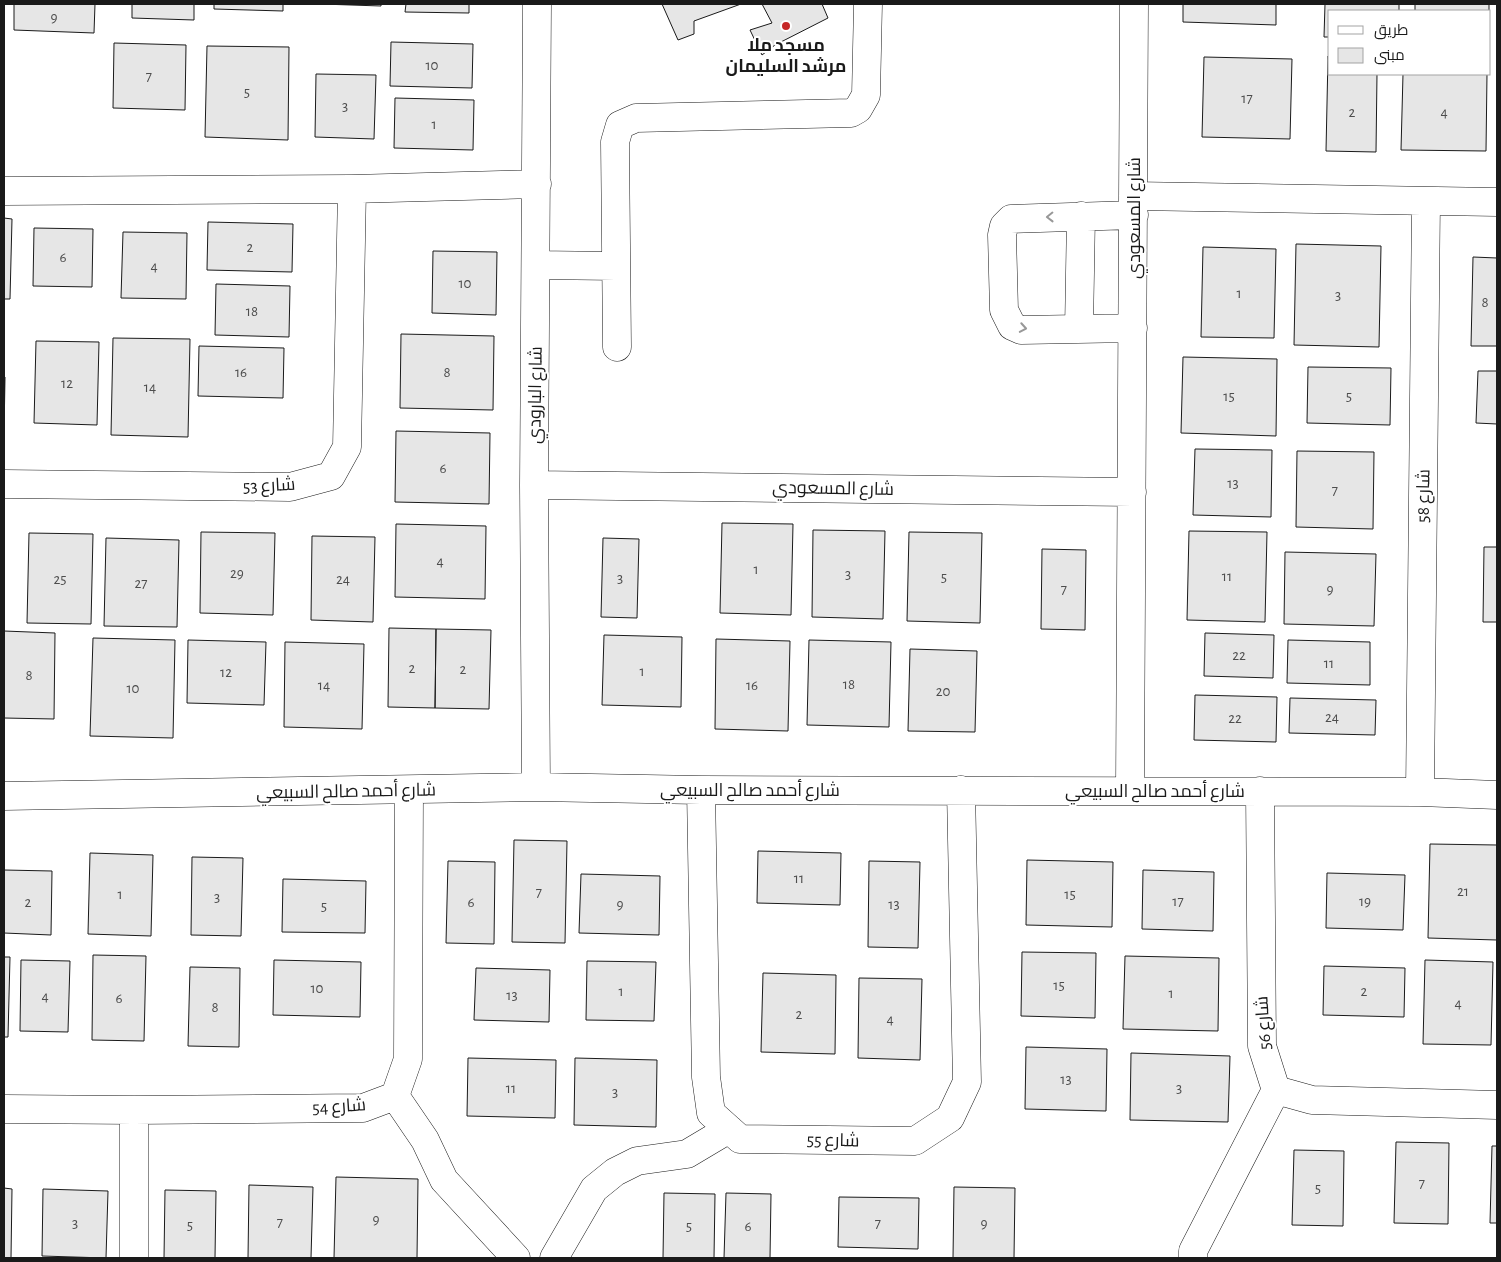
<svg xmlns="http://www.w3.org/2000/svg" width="1501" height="1262" viewBox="0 0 1501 1262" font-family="'Alegreya Sans',Cairo,sans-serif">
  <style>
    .building { fill: #e6e6e6; stroke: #1a1a1a }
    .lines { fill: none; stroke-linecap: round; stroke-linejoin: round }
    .minor-casing { stroke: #1a1a1a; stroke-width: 29 }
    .minor { stroke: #fff; stroke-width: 28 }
    .oneway { stroke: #989898 }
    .poi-dot { fill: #c62828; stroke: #fff; stroke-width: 2 }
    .labels { text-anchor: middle; stroke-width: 4; stroke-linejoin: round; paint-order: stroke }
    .number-label { font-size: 15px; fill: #4d4d4d }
    .poi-label { font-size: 18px; font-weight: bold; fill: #1a1a1a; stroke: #fff }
    .street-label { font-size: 18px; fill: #1a1a1a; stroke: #fff }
  </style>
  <rect width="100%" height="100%" fill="#fff"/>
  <path class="building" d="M14 4H95L94 33 14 30Z
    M132 4H194V20L132 18Z
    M214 4H283V11L214 9Z
    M321 4H381V6Z
    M406 4H469V13L405 12Z
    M662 4H741L694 21V34L678 40Z
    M762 4H822L828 18 775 45 762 55 750 30 772 23Z
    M1183 4H1276V25L1183 22Z
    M1325 4H1399V11H1330V37H1324Z
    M1415 4H1489V11H1415Z
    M391 42 473 44 472 88 390 86Z
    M114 43 186 45 185 110 113 108Z
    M207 46 289 47 288 140 205 137Z
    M1328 56 1330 74H1377L1376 152 1326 151Z
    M1204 57 1292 59 1290 139 1202 137Z
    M316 74 376 75 374 139 315 137Z
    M1403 74H1487L1486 151 1401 150Z
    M395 98 474 100 473 150 394 148Z
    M4 218 12 219 10 299H4Z
    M208 222 293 224 292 272 207 270Z
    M34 228 93 229 92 287 33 286Z
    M123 232 187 233 186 299 121 298Z
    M1296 244 1381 246 1379 347 1294 345Z
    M1203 247 1276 249 1274 338 1201 337Z
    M433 251 497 252 496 315 432 313Z
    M1473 257 1497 258V346H1471Z
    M216 284 290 286 289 337 215 335Z
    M401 334 494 336 493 410 400 408Z
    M113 338 190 339 188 437 111 435Z
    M36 341 99 342 97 425 34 423Z
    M199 346 284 348 283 398 198 396Z
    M1183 357 1277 359 1276 436 1181 433Z
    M1308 367 1391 368 1390 425 1307 423Z
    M1478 371H1497V424L1476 423Z
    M4 377H5L4 434Z
    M396 431 490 433 489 504 395 502Z
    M1195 449 1272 450 1271 517 1193 515Z
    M1297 451 1374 452 1373 529 1296 527Z
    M722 523 793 524 791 615 720 613Z
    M396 524 486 526 485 599 395 597Z
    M813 530 885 531 883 619 812 617Z
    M1189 531 1267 532 1265 622 1187 620Z
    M201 532 275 533 273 615 200 613Z
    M909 532 982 533 980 623 907 621Z
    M29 533 93 534 91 624 27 623Z
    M312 536 375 537 373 622 311 620Z
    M106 538 179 540 177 627 104 626Z
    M603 538 639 539 637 618 601 617Z
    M1484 547H1497V622H1483Z
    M1042 549 1086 550 1085 630 1041 629Z
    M1285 552 1376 554 1374 626 1284 624Z
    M389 628 436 629 435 708 388 707Z
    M436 629 491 630 489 709 435 708Z
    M4 631 55 633 54 719 4 718Z
    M1205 633 1274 635 1273 678 1204 676Z
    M604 635 682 637 681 707 602 705Z
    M93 638 175 640 173 738 90 736Z
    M716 639 790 641 788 731 715 729Z
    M188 640 266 642 264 705 187 703Z
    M809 640 891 642 889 727 807 725Z
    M1288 640 1370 642V685L1287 683Z
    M285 642 364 644 362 729 284 727Z
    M910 649 977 651 975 732 908 731Z
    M1195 695 1277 697 1276 742 1194 740Z
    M1290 698 1376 700 1375 735 1289 733Z
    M514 840 567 841 565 943 512 942Z
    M1430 844 1497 845V940L1428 938Z
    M758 851 841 853 840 905 757 903Z
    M90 853 153 855 151 936 88 934Z
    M192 857 243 858 241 936 191 935Z
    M1027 860 1113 862 1112 927 1026 925Z
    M448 861 495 862 494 944 446 943Z
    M869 861 920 862 918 948 868 947Z
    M4 870 52 871 51 935 4 933Z
    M1143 870 1214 872 1213 931 1142 929Z
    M1327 873 1405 875 1403 930 1326 928Z
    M581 874 660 876 659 935 579 933Z
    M283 879 366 881 365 933 282 932Z
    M1022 952 1096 953 1095 1018 1021 1016Z
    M93 955 146 956 144 1041 92 1040Z
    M1125 956 1219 958 1218 1031 1123 1029Z
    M4 957H10L8 1037H4Z
    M21 960 70 961 68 1032 20 1031Z
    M274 960 361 962 360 1017 273 1015Z
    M1425 960 1493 962 1491 1045 1423 1044Z
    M587 961 656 962 654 1021 586 1020Z
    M1324 966 1405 968 1404 1017 1323 1015Z
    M190 967 240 968 239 1047 188 1046Z
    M476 968 550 970 549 1022 474 1020Z
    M763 973 836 975 835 1054 761 1052Z
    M859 978 922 979 920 1060 858 1058Z
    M1026 1047 1107 1049 1106 1111 1025 1109Z
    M1131 1053 1230 1056 1228 1122 1130 1120Z
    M468 1058 556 1060 555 1118 467 1116Z
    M575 1058 657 1060 656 1127 574 1125Z
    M1396 1142 1449 1143 1448 1224 1394 1223Z
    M1492 1146H1497V1223H1490Z
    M1294 1150 1344 1151 1343 1226 1292 1225Z
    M336 1177 418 1179 417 1258H334Z
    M249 1185 313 1187 311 1258H248Z
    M954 1187 1015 1188 1014 1258H953Z
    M4 1188 12 1189 11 1258H4Z
    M43 1189 108 1191 106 1258 42 1256Z
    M165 1190 216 1191 215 1258H164Z
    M664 1193 715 1194 714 1258H663Z
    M726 1193 771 1194 770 1258H724Z
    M839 1197 919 1198 918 1249 838 1247Z"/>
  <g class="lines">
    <g class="minor-casing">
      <path id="minor" d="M4 191 352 189 537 184
        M1134 196 1497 202
        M536 265 616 266
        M1133 328 1021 330 1012 326 1004 310 1002 235 1004 226 1011 219 1134 215
        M1079 329 1081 216
        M617 347 615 142 620 125 636 118 851 113 858 109 866 95 868 4
        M4 484 290 487 331 476 347 447 352 189
        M534 485 1132 492
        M536 787 534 485 537 4
        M701 790 706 1077 711 1113 740 1139 915 1141 950 1118 967 1082 961 790
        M1130 791 1134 4
        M1260 791 1262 1046 1276 1090
        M1420 792 1426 201
        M4 796 536 787 701 790 1420 792 1497 795
        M1276 1090 1312 1100 1497 1105
        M395 1096 408 1059 409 791
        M395 1096 425 1140 444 1180 516 1258
        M4 1109 134 1110 363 1108 395 1096
        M134 1110V1258
        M554 1258 594 1189 615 1172 637 1161 687 1154 729 1129
        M1193 1258V1251L1276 1090"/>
    </g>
    <use href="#minor" class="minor"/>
  </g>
  <defs><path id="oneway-chevron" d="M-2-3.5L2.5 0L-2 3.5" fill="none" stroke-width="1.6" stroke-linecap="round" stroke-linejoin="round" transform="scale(1.25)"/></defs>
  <g class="oneway">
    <use href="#oneway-chevron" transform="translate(1050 217) rotate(179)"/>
    <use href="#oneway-chevron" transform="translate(1023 328) rotate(10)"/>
  </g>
  <circle class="poi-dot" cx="786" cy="26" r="5"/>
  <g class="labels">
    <g class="number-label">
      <text x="54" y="22">9</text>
      <text x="432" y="70">10</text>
      <text x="149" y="81">7</text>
      <text x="247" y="97">5</text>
      <text x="1247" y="103">17</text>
      <text x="345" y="111">3</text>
      <text x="1352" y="117">2</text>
      <text x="1444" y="117">4</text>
      <text x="434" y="129">1</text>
      <text x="250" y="252">2</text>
      <text x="63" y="262">6</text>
      <text x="154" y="271">4</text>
      <text x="465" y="288">10</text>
      <text x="1239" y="298">1</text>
      <text x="1338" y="300">3</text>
      <text x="1485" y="307">8</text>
      <text x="252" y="316">18</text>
      <text x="241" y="377">16</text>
      <text x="447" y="377">8</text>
      <text x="67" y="388">12</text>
      <text x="150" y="392">14</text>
      <text x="1229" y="401">15</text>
      <text x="1349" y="401">5</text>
      <text x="443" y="473">6</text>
      <text x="1233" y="488">13</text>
      <text x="1335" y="495">7</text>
      <text x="440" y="566">4</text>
      <text x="756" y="574">1</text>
      <text x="237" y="578">29</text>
      <text x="848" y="579">3</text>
      <text x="1227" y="581">11</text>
      <text x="944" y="582">5</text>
      <text x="620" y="583">3</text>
      <text x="60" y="584">25</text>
      <text x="343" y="584">24</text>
      <text x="141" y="588">27</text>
      <text x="1064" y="594">7</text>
      <text x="1330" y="594">9</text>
      <text x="1239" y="660">22</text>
      <text x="1329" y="668">11</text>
      <text x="412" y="673">2</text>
      <text x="463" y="674">2</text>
      <text x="642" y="676">1</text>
      <text x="226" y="677">12</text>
      <text x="29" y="680">8</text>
      <text x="849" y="689">18</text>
      <text x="324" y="690">14</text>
      <text x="752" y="690">16</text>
      <text x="133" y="693">10</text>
      <text x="943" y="696">20</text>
      <text x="1332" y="722">24</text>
      <text x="1235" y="723">22</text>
      <text x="799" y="883">11</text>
      <text x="1463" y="896">21</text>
      <text x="539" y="897">7</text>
      <text x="120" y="899">1</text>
      <text x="1070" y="899">15</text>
      <text x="217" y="902">3</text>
      <text x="1178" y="906">17</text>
      <text x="1365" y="906">19</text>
      <text x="28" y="907">2</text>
      <text x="471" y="907">6</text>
      <text x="620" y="909">9</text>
      <text x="894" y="909">13</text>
      <text x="324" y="911">5</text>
      <text x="1059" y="990">15</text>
      <text x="317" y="993">10</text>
      <text x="621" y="996">1</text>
      <text x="1364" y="996">2</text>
      <text x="1171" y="998">1</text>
      <text x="512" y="1000">13</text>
      <text x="45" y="1001">4</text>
      <text x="119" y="1003">6</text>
      <text x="1458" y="1008">4</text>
      <text x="215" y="1012">8</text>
      <text x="799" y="1019">2</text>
      <text x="890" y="1024">4</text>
      <text x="1066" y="1084">13</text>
      <text x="511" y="1093">11</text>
      <text x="1179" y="1093">3</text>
      <text x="615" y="1097">3</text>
      <text x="1422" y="1188">7</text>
      <text x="1318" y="1193">5</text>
      <text x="376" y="1224">9</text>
      <text x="280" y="1227">7</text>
      <text x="75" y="1228">3</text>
      <text x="878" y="1228">7</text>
      <text x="984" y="1228">9</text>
      <text x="190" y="1230">5</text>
      <text x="689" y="1231">5</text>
      <text x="748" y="1231">6</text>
    </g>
    <g class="poi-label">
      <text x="786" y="51">مسجد ملا<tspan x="786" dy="21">مرشد السليمان</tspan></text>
    </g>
    <g class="street-label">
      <text transform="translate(1134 218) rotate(-90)" y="6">شارع المسعودي</text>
      <text transform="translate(535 395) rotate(-89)" y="6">شارع البارودي</text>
      <text transform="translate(269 485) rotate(-3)" y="6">شارع 53</text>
      <text transform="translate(833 488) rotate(1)" y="6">شارع المسعودي</text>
      <text transform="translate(1423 496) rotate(-89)" y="6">شارع 58</text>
      <text x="750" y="796">شارع أحمد صالح السبيعي</text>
      <text transform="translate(346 791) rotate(-1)" y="6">شارع أحمد صالح السبيعي</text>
      <text x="1155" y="797">شارع أحمد صالح السبيعي</text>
      <text transform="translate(1263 1023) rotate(-94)" y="6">شارع 56</text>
      <text transform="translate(339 1106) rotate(-4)" y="6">شارع 54</text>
      <text transform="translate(833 1140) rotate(1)" y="6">شارع 55</text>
    </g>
  </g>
  <rect width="1501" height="1262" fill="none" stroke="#1a1a1a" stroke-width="10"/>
  <rect x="1328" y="10" width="162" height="65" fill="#ffffff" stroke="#a3a3a3"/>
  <rect x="1338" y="26" width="25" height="8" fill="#ffffff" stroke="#a3a3a3"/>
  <text x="1374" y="35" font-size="15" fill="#1a1a1a">طريق</text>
  <rect x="1338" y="48" width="25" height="15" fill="#e6e6e6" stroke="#a3a3a3"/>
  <text x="1374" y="60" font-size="15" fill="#1a1a1a">مبنى</text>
</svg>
